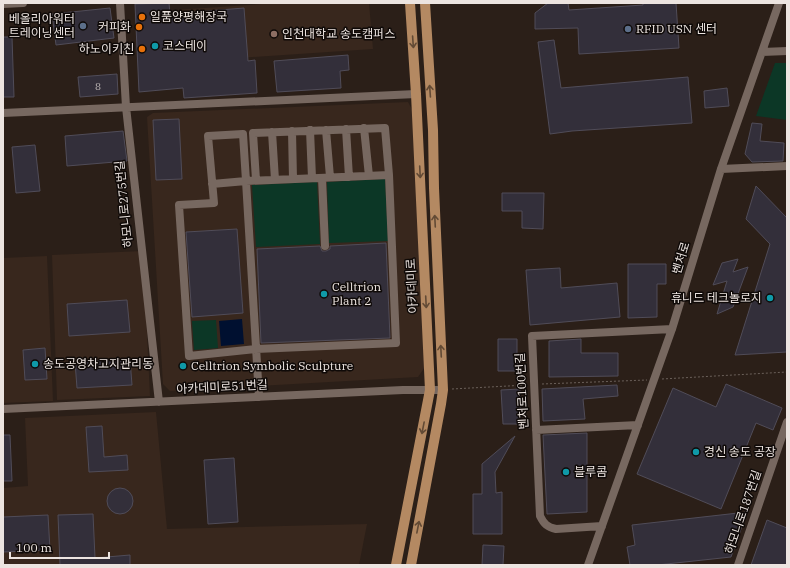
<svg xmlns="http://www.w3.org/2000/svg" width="790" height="568" viewBox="0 0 790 568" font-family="'IBM Plex Serif','Noto Sans KR',serif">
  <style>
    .built { fill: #38271d }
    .green { fill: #0c3726 }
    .water { fill: #001030 }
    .building { fill: #332f3a; stroke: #504c58 }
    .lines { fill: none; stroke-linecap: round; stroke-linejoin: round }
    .path { stroke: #6a5f59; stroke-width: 1; stroke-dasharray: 2 2; stroke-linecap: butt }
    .minor { stroke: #776860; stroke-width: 8 }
    .major { stroke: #b48962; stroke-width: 10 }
    .oneway { stroke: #624a35 }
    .food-dot { fill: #e8710a; stroke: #0f0a08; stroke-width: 1.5 }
    .service-dot { fill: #5c6f8a; stroke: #0f0a08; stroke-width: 1.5 }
    .education-dot { fill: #8d6e63; stroke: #0f0a08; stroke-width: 1.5 }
    .culture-dot { fill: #0f9aa8; stroke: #0f0a08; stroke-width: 1.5 }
    .labels { text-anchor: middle; stroke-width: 3; stroke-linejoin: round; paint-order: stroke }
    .number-label { font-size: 10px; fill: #beb7b6 }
    .poi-label { font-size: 12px; fill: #ece4e0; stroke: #0f0a08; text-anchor: start }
    .street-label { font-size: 12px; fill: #ece4e0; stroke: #0f0a08 }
  </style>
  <rect width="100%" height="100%" fill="#2b1f18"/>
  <path class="built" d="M276 3H369L373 49 179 62 175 10Z
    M408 102 415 115 427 364 418 377 170 391 163 384 147 117 153 113Z
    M143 251 150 396 57 400 52 255Z
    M47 256 53 401 3 403V258Z
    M156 412 167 529 367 524 359 565H3V488L28 486 25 418Z"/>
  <path class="green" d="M775 63H787V120L756 116Z
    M385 179 388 241 329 243 327 182Z
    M317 182 320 244 256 247 252 185Z
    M216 320 218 348 194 350 192 321Z"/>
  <path class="water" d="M242 319 244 344 221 346 219 321Z"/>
  <path class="building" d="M169 3 170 14 244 8 248 61 255 60 257 93 184 98 183 88 139 92 135 4Z
    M548 3H568L569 10 643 5V3H676L679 48 579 54 578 28 535 29V13Z
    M110 8 114 38 56 45 52 14Z
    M3 37H12L14 97H3Z
    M554 40 561 88 688 77 692 123 572 131 550 134 538 42Z
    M348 55 349 70 340 71 341 88 277 92 274 61Z
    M117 74 118 94 80 97 78 77Z
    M727 88 729 106 705 108 704 91Z
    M179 119 182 179 156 180 153 120Z
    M752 123 762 124 760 141 784 143 783 161 752 162 745 154Z
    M123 131 127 161 67 166 65 136Z
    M35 145 40 191 16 193 12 147Z
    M756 186 787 218V352L735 355 770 244 746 219Z
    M502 193H544L543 229 522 228V211H502Z
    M237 229 243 313 192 317 186 232Z
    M386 243 390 338 261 343 257 249 320 246 322 251H326L330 249V246Z
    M738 259 733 272 748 267 733 307 717 314 727 281 713 285 722 263Z
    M628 264H666V284H657V317L628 318Z
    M560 268 561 288 617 283 620 317 530 325 526 270Z
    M127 300 130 332 69 336 67 304Z
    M498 339H517V371H498Z
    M581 339V353H618V376L549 377V341Z
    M45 348 47 379 25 380 23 350Z
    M130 359 132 385 77 388 75 362Z
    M726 384 782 408 773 430 756 423 721 509 637 474 673 388 716 407Z
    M617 385 618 396 583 399 585 419 543 421 542 389Z
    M520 389 521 424H503L501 390Z
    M102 426 104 457 127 455 128 470 89 472 86 427Z
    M587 433V512L547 514 543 435Z
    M3 435H10L12 481H3Z
    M515 436 495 472 496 493 502 492V534H473V494H482V464Z
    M234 458 238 522 208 524 204 460Z
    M107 501a13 13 0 1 1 26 0a13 13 0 1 1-26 0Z
    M747 512 731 557 657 565H630L627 547 635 545 632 525Z
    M93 514 95 558 130 555V565H60L58 515Z
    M48 515 50 550 3 552V517Z
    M767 520 787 528V565H751Z
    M483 545 504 546 503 565H482Z"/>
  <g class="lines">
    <path class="path" d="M662 379 787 372
      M542 384 647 380
      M452 389 527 385"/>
    <path class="minor" d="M120 3 126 107 159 402
      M3 4 23 3
      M762 52 787 51
      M3 113 416 94
      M364 128 369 176
      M346 129 349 177
      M310 130 312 178
      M326 130 330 177
      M292 131 293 179
      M272 132 275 180
      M721 169 787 166
      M322 178 325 246
      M256 180 253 133 385 128 389 175
      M212 184 246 181 243 134 208 136 214 203 179 205 189 356 256 349 396 343 389 175 246 181 259 397
      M3 409 403 390H443
      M536 430 638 425
      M602 526 556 529C547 527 544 524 540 516L532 336 672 329
      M588 565 672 329 721 169 779 3
      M738 565 787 422"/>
    <path class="major" d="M396 565 430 390 416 94 410 3
      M411 565 441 404 443 390 434 188 433 130 425 3"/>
  </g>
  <defs><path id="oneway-shaft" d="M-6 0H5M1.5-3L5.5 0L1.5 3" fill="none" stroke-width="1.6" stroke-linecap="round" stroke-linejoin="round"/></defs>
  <g class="oneway">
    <use href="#oneway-shaft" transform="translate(413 42) rotate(86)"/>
    <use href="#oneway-shaft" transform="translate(430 91) rotate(-94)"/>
    <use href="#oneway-shaft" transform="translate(420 172) rotate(87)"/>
    <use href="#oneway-shaft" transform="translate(435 221) rotate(-93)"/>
    <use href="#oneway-shaft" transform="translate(426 302) rotate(87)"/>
    <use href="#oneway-shaft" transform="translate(441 351) rotate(-93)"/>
    <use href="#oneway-shaft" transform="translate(423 428) rotate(101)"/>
    <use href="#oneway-shaft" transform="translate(418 527) rotate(-79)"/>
  </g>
  <g class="food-dot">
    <circle cx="142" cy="17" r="4"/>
    <circle cx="139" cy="27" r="4"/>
    <circle cx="142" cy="49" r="4"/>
  </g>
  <g class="service-dot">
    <circle cx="83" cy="26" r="4"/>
    <circle cx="628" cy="29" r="4"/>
  </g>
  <circle class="education-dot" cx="274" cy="34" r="4"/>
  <g class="culture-dot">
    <circle cx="155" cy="46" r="4"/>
    <circle cx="324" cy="294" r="4"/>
    <circle cx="770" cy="298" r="4"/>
    <circle cx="35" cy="364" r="4"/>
    <circle cx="183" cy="366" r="4"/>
    <circle cx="696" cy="452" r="4"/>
    <circle cx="566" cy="472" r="4"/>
  </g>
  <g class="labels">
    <g class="number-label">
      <text x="98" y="90">8</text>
    </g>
    <g class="poi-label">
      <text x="150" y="21">일품양평해장국</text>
      <text x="75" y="23" text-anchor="end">베올리아워터<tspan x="75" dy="14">트레이닝센터</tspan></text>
      <text x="131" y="31" text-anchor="end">커피화</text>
      <text x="636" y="33">RFID USN 센터</text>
      <text x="282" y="38">인천대학교 송도캠퍼스</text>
      <text x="163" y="50">코스테이</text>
      <text x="134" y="53" text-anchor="end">하노이키친</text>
      <text x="332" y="291">Celltrion<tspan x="332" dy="14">Plant 2</tspan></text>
      <text x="762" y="302" text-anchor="end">휴니드 테크놀로지</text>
      <text x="43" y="368">송도공영차고지관리동</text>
      <text x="191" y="370">Celltrion Symbolic Sculpture</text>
      <text x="704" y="456">경신 송도 공장</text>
      <text x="574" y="476">블루콤</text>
    </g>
    <g class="street-label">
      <text transform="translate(124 204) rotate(-96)" y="4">하모니로275번길</text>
      <text transform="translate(681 258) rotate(-73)" y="4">벤처로</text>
      <text transform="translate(412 286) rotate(-93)" y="4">아카데미로</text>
      <text transform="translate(222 387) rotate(-3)" y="4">아카데미로51번길</text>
      <text transform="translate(522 391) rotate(-93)" y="4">벤처로100번길</text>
      <text transform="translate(743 512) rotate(-71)" y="4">하모니로187번길</text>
    </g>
  </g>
  <rect width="790" height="568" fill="none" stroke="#ece4e0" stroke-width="8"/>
  <path d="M10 552v6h99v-6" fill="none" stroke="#ece4e0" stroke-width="2"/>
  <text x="16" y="552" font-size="12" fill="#ece4e0" stroke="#0f0a08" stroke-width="3" paint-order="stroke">100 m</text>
</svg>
